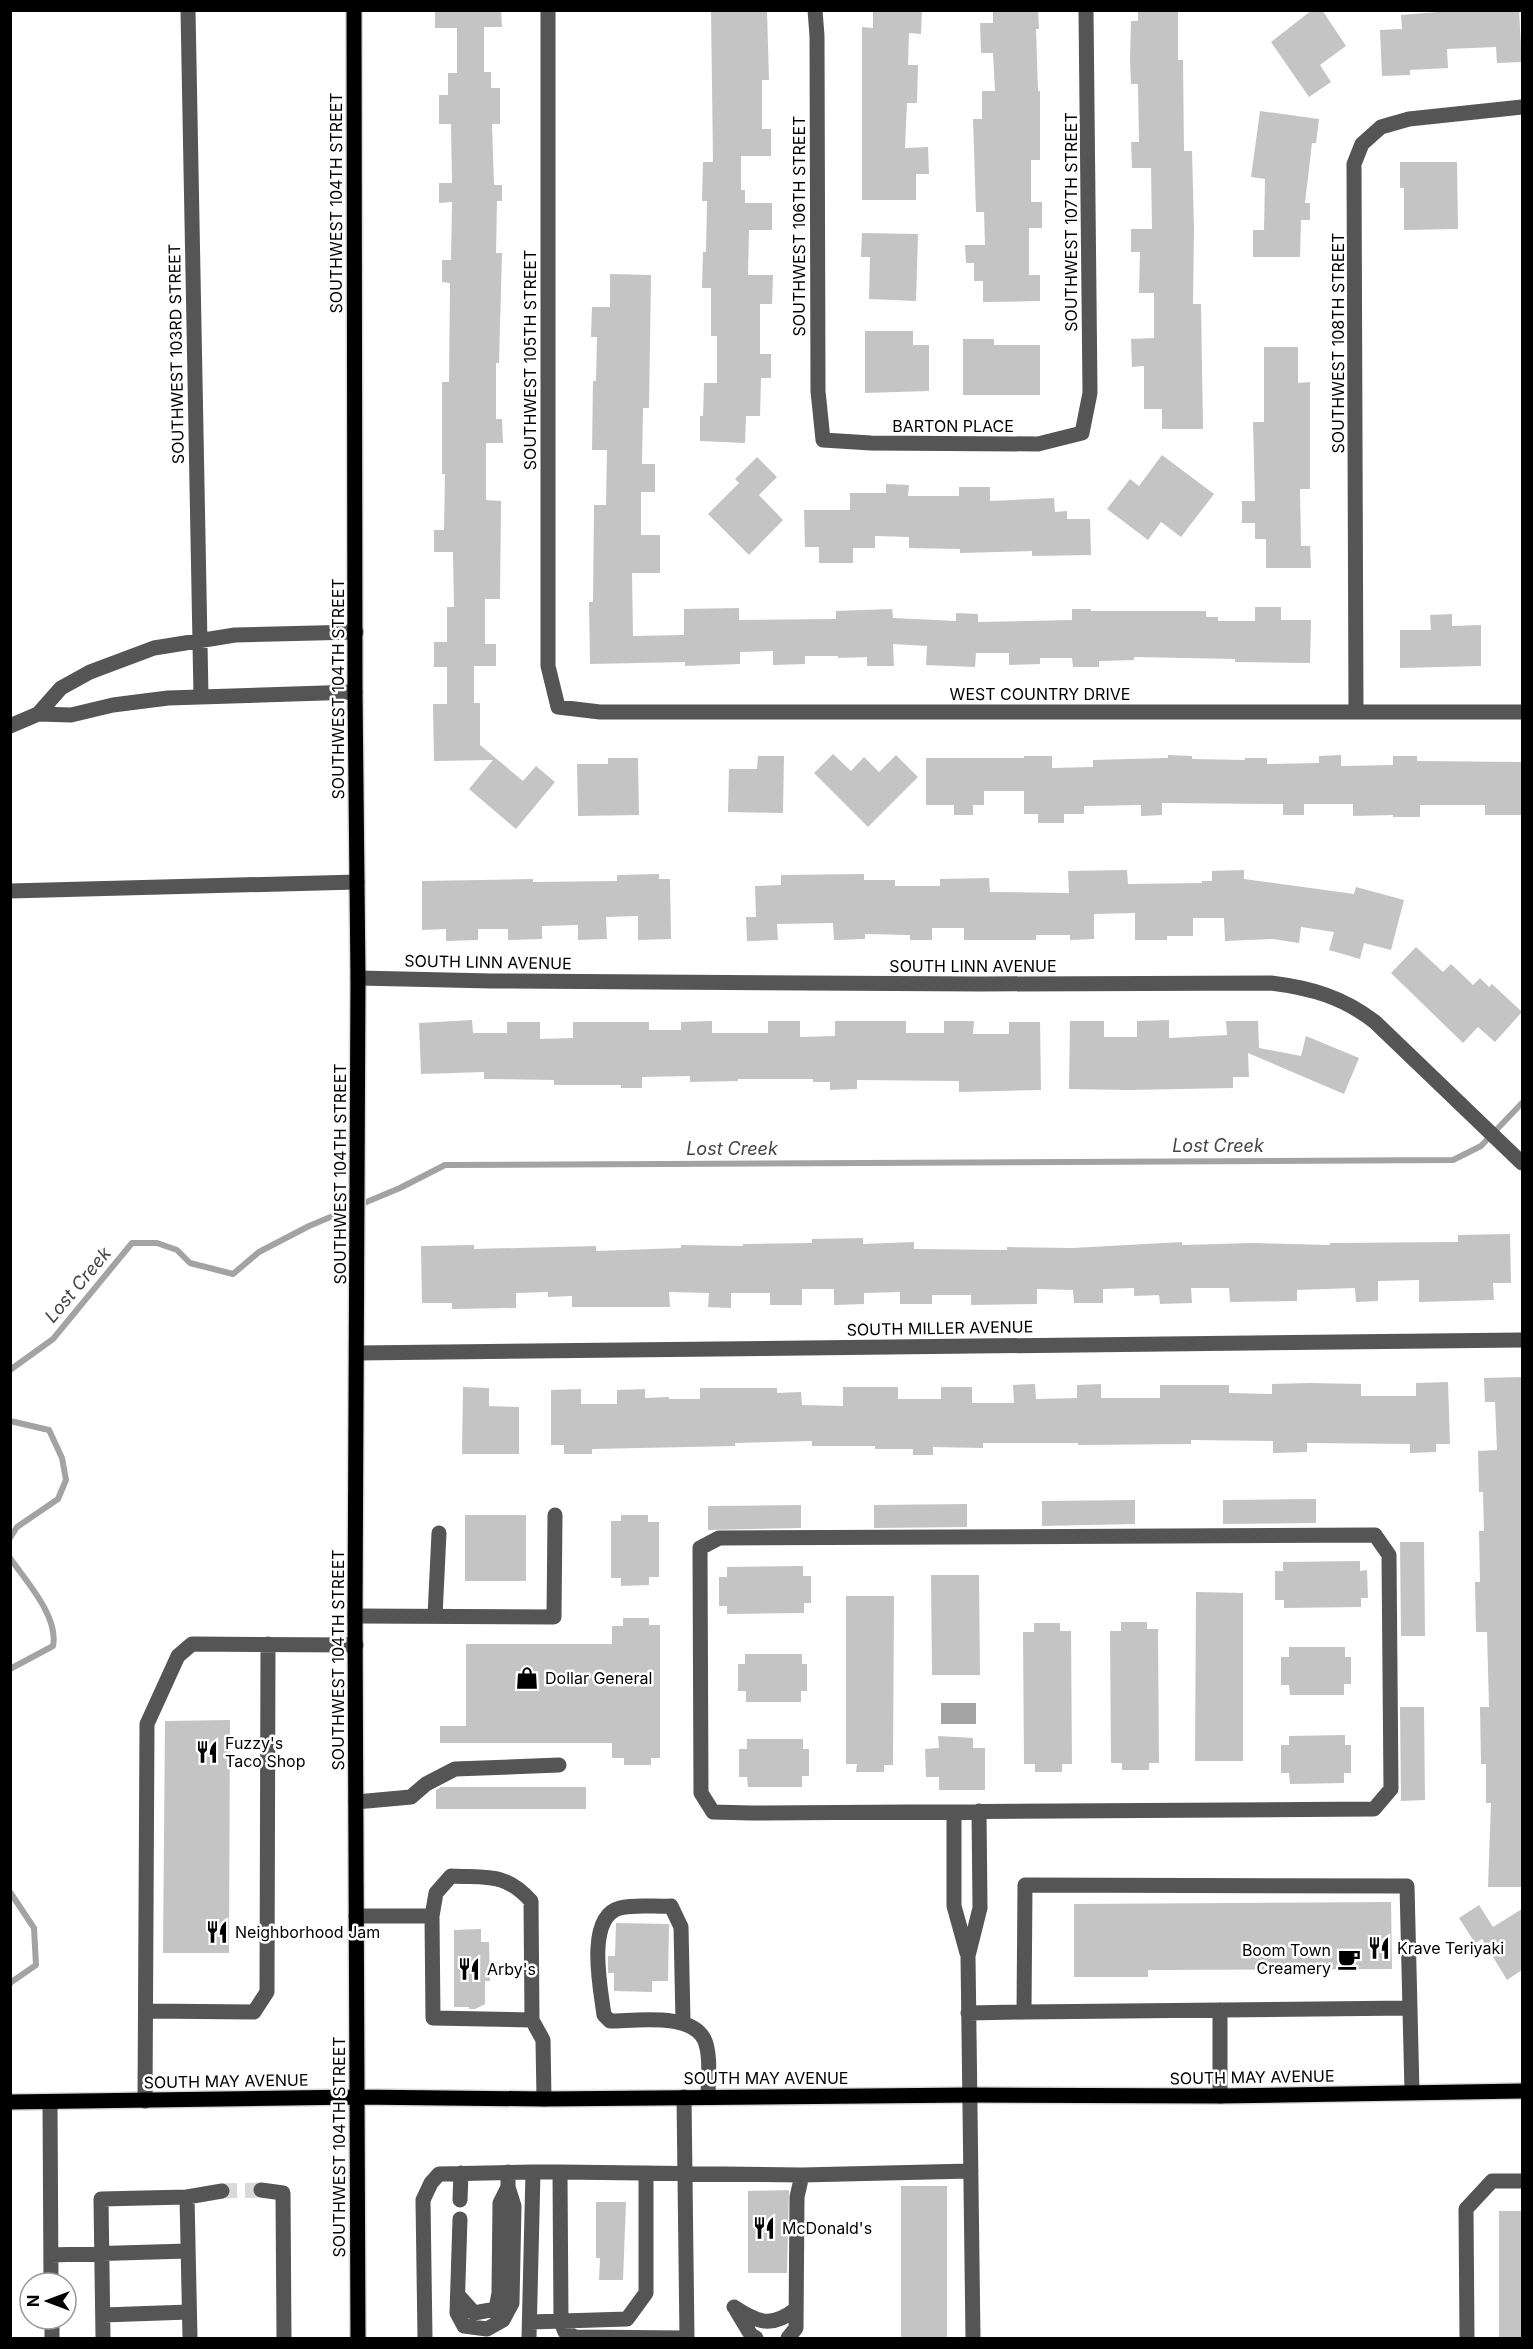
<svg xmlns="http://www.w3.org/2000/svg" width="1533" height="2349" viewBox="0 0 1533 2349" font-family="Inter,sans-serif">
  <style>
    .water { fill: #a3a3a3 }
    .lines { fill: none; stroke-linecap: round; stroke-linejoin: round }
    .stream { stroke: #a3a3a3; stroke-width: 6 }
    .building { fill: #c4c4c4 }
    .minor-tunnel { stroke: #d9d9d9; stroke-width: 15; stroke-dasharray: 15 8; stroke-linecap: butt }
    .major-casing { stroke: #dbdbdb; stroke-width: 18 }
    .minor { stroke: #555; stroke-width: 15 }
    .major { stroke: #000; stroke-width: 15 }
    .labels { text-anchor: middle; stroke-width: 5; stroke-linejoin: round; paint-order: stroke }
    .street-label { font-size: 16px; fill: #000; stroke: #fff }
    .poi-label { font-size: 16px; fill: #000; stroke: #fff; text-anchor: start }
    .water-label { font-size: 18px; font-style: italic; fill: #444; stroke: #fff }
  </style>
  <rect width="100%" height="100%" fill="#fff"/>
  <path class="water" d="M941 1703H976V1724H941Z"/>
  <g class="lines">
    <path class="stream" d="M10 1370 53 1339 132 1243H157L177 1250 190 1263 233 1274 259 1252 309 1226 400 1188 445 1165 1453 1160 1481 1146 1522 1103
      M10 1421 49 1430 62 1458 66 1480 58 1499 17 1527 10 1538
      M10 1558C26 1581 59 1617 53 1646L10 1669
      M10 1892 34 1928 36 1965 10 1983"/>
  </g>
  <path class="building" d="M435 10H501L502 27H484V72H491V88H500V124H492L494 185H502V201H497L496 253H502L499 363H496V419H502L503 443H486V500L501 501 500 599H485V644H496V666H474V703H480V745L523 781 536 766 555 782 516 829 469 789 493 760 434 761 433 704H447V667H434V642H447V607H454L453 552H434V530H444L445 474H442V382H449L450 283 442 282V260H451L452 202 439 203V183H452L451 124H439V95H448V73H457V28H435Z
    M873 10H922L921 34 909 33 908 65H918L917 103H907L905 148 928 147 929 174H916V200H862V27L873 28Z
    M993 10H1038L1039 29H1036L1038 91H1040V160H1031V202H1042V228H1029V275H1040V301L983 302V281H974V263H966L965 245H985L984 212H976L973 119H982V91H995L993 53H981L980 23H993Z
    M1138 10H1178V60H1183L1184 151H1192L1194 229 1193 304H1201L1203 429H1162V409H1144V366L1132 367 1131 339 1154 338V293H1139L1140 252H1131V229H1152L1151 168H1132L1131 142H1139L1138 84H1131L1130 60 1131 21H1138Z
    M1312 10H1322L1346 46 1320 65 1331 82 1309 97 1271 42Z
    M1461 10H1519L1522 62 1497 63 1496 47 1447 49 1448 68 1410 70V75L1382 76 1380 30 1402 29 1401 15Z
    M711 11H767L769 80H762V129H771V156H741V190H745V203H772V230H749L748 275H773L772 304H760V354H771V378H761L760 416H746L745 443 700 441V416H703L704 383H717V336H711V288H702L703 252H706L707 201H702L703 162H713Z
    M1260 111 1319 119 1316 143H1312L1305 203H1310V220H1301L1300 257H1253V230H1264L1265 179 1251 177Z
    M1400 162H1457L1458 229 1404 230V188H1400Z
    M862 233 918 234 916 301 869 299 870 257H861Z
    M610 274 651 275 649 408H643L642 464H655V492H641V535H660V573H632L633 636 684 635V609L739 608V620L836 619V611L892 609 893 618 956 621V613L978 614V622L1072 620V609H1091V611H1206V617H1218V621H1255V607H1281V620H1311L1310 663 1235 662V659L1134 657V660L1099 661V667H1073L1072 658H1040V664L1009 665V653H976L975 667 926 665 927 646 893 644 894 666H867V657L838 658V656H805V664L773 665V651L740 652V664L685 666V662L590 664 589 602H593L594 505H606L607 450H592L593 381H596L597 337H591L592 307H610Z
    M865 331H913V345H929V391L865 393Z
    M963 339H994V345H1040V395H963Z
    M1264 347H1298V383L1310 382V489H1300L1301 546H1310L1311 568H1266V539H1255V523H1242V501H1255L1253 422H1264Z
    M1162 455 1214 494 1181 537 1161 522 1148 540 1107 509 1130 479 1139 486Z
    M757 457 777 477 759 495 783 520 749 555 708 514 739 483 735 479Z
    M886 484 909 485 908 496H959V487H990V501L1054 498 1055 512 1067 511V519H1090L1091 555 1032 556V551L960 553V549L909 548V537L875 536V548H853V563H819V547H805L804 510H850V493H886Z
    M1452 614V626L1481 625V666L1400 668V630H1431L1430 615Z
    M833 754 851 771 864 757 879 772 896 755 918 777 868 827 814 773Z
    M1168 755 1192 756V759L1245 760V758H1267V764L1319 763V756L1341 755V766L1393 765V756H1417V761L1522 762V815H1485V805H1420V817H1393V815L1353 816V804H1304V815H1283V804L1162 803V815L1141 816V805L1084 806V814H1064V823H1038V814H1024V791H984V805H973V815H954V805H926V758H1024V756H1052V768L1093 767V760L1168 758Z
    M758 756H784L783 813 728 812 729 769H757Z
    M608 758H638L639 815 578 816 577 764H608Z
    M1127 870 1128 884 1202 883V881H1212V871L1244 870V879L1354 894 1356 887 1404 900 1391 950 1364 943 1360 959 1329 950 1334 932 1301 927 1299 943 1273 939 1225 941 1224 918H1193V936H1167V940H1135V913L1094 914V939L1070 940V935H1036V940H964V928H932V940H910V935L865 934V939L834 940 833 923 777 924 778 940 747 941 746 917H756L755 886 781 885V875L864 874V880H895V886H940V879L989 878 990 892 1069 893 1068 871Z
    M659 874V879H670L671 939 638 940V916L606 917 607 939 578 940V925L542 926V939L508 940V929H478V940L446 941V929L422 930V881L533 879V882L617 881V875Z
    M1416 947 1443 972 1451 964 1473 985 1480 978 1489 987 1492 984 1522 1012 1495 1042 1478 1027 1463 1043 1391 973Z
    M472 1020 473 1033H507V1022H540V1039L573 1038V1022H649V1030H681V1022L712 1021V1033H768V1021H800V1037L835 1036V1021H906V1033H944V1021H974L973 1034H1009V1022H1040L1041 1090 959 1092V1081L857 1080V1089L830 1090V1082H813V1079H738V1081L690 1082V1076L642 1077V1088H621V1085H554V1080L484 1079V1072L421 1074 419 1023Z
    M1169 1020V1038L1227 1035 1226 1021H1258L1259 1048 1301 1056 1306 1036 1359 1058 1344 1094 1248 1053 1249 1077H1233V1088L1129 1090 1069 1089 1070 1021H1104V1037H1137V1021Z
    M1510 1234 1511 1283H1493L1494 1300 1419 1302V1280L1378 1281V1301L1356 1302 1355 1288 1297 1290V1301L1230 1302 1229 1288H1191L1192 1303 1160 1304 1159 1295 1134 1296V1288L1103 1289V1303H1074L1073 1290 1037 1289V1304L971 1305V1295H932V1304H900V1292L864 1293V1304L834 1305V1289H802V1305H770V1293H731V1308L708 1307 709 1293 669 1292 670 1307H572V1296L548 1297V1292L516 1293V1308L452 1309V1303H422L421 1246 474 1245V1249L596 1246V1251L681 1248V1245L743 1246V1244L812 1243V1239L863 1238V1244L914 1242V1249L1007 1250V1247L1073 1248 1182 1242V1245L1253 1243 1330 1245V1243L1458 1242V1235Z
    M1522 1377V1887H1488L1491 1803H1486V1764H1481L1480 1707H1489L1487 1632H1476L1475 1582H1480L1479 1531H1484L1483 1492H1479L1478 1451 1497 1450 1495 1402H1485L1484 1378Z
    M1448 1382 1450 1444H1436V1452L1410 1453V1444L1307 1443V1452L1273 1453V1441L1191 1440V1444L1078 1445V1443H983V1448L933 1447V1455H913V1449H875V1446H812V1441L735 1443V1446L592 1449V1454H564V1445H551V1390L581 1389V1404H617V1390L645 1389V1398L669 1397V1399H700V1388H777V1393L801 1392 802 1405 843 1406V1387H898V1399H941V1387H972V1403H1014L1013 1385 1035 1384 1036 1399 1077 1398V1385L1101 1384V1398H1160V1385H1229V1393L1272 1394V1384L1310 1383 1361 1384V1396H1416V1383Z
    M463 1387 489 1388V1406L519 1407V1454H462Z
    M1316 1499V1523L1223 1524V1500Z
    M1135 1500V1524L1042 1526V1501Z
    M967 1504V1527L874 1528V1505Z
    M801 1505V1528L708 1530V1506Z
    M465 1515H526V1581H465Z
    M621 1515H648V1522H659V1577H649V1585L621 1586V1578H611V1521H621Z
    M1400 1542H1424L1425 1636H1401Z
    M1360 1561V1571L1367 1570 1368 1598H1361V1607L1284 1608V1600H1275V1571H1283V1562Z
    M803 1566V1576H811V1603H804V1613L727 1614V1606H719V1577H727V1567Z
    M931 1575H979L980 1675H932Z
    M1196 1592 1243 1593V1761H1195Z
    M846 1596H894L893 1765H884V1772H856L857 1764H846Z
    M623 1618H649V1625H660V1758H651V1765H624V1758H612V1743H440V1726H466V1644H612V1626H623Z
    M1121 1622H1147V1629H1158L1159 1763H1149V1770H1122V1763H1111L1110 1631H1121Z
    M1034 1623H1060V1631H1071L1072 1764H1062V1772H1035V1764H1024L1023 1632H1034Z
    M1289 1647H1345V1657H1351V1684H1344V1695H1290L1289 1685H1281V1657H1289Z
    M745 1654H802V1664H807V1691H801V1702H746V1691H738V1664H745Z
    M1400 1707H1424L1425 1800 1401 1801Z
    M230 1720 229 1953H163L165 1721Z
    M1345 1735V1745H1351V1773H1344V1783L1290 1784 1289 1773H1281V1745H1289V1736Z
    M938 1736 973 1738V1748H985V1790H939V1777H926L925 1749 939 1748Z
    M747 1739H803V1749H809V1776H802V1787H748L747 1777H739V1749H747Z
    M441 1787H586V1809H436V1790Z
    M1391 1902 1392 1969 1148 1970V1977H1074V1904Z
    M1479 1905 1493 1927 1522 1909V1970L1507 1980 1482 1939 1475 1943 1459 1918Z
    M616 1923 669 1924 668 1981H652V1992L614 1991V1973H608V1956H615Z
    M481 1929V1942H489L490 1981H485V2004L475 2009H469V2007H454V1930Z
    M901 2186H947V2338H901Z
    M789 2190 787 2273H748V2191Z
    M596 2202H626L623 2280H599L600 2258H596Z
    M1499 2211H1522V2338H1499Z"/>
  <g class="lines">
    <path class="minor-tunnel" d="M222 2191 261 2190"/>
    <g class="major-casing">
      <path id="major" d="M354 10 355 692 358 978 355 1616 358 2338
        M10 2102 356 2097 544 2099 970 2095 1220 2096 1522 2091"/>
    </g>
    <path class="minor" d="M188 10 201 696
      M548 10V666L558 707 600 712H1522
      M815 10 817 36 818 391 823 440 871 443 1038 444 1082 433 1090 393 1086 10
      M1356 712 1354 164 1362 144 1381 127 1409 119 1522 107
      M38 714 71 715 113 705 168 698 355 692
      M10 726 38 714 61 688 90 672 154 648 235 635 356 632
      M10 891 357 882
      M358 978 492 981 981 984 1271 983C1311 988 1343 997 1375 1022L1522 1163
      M357 1353 1522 1340
      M1375 1535 1389 1555 1391 1789 1374 1809 751 1813 713 1812 701 1793 700 1548 719 1538Z
      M355 1616 554 1617 555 1515
      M435 1616 439 1533
      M356 1802 411 1797 426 1784 455 1769 559 1765
      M954 1812V1906L967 1953
      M356 1916H432
      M1410 2008 1024 2012 1025 1885 1407 1886 1412 2092
      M146 2011 254 2012 267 1992 268 1644
      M968 2013 1024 2012
      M532 2020 433 2018 432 1916 436 1893 451 1876C487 1878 505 1872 531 1901L532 2020 543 2040 544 2099
      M683 2021 681 1927 671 1906C655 1907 635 1904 620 1908 585 1917 601 1991 604 2015L610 2021C636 2021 693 2012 705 2041 711 2057 708 2079 708 2097
      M1220 2096V2010
      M684 2097 687 2338
      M145 2101 147 1724 178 1656 192 1644 356 1645
      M50 2102 51 2283
      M802 2175 971 2171
      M261 2190 283 2193 284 2338
      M187 2197 222 2191
      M460 2200 461 2173
      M460 2219 457 2313 464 2326 487 2329 503 2320 512 2303 514 2206 508 2187V2172
      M51 2255 188 2251
      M458 2295 474 2313 496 2309 499 2293 500 2203 508 2187
      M734 2307C758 2323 772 2328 796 2309
      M736 2310 751 2335 756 2338
      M103 2315 189 2312
      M52 2319V2338
      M530 2322 627 2319 646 2293V2173
      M103 2338 101 2199 187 2197 190 2338
      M425 2338 423 2200 431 2183 439 2174 533 2172
      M529 2338 533 2172H560
      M687 2338 575 2337 565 2332 561 2322 560 2172 802 2175 797 2197 796 2328 788 2338
      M973 2338 968 1956 980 1908 979 1811
      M1467 2338 1466 2209 1492 2181H1522"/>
    <use href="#major" class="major"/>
  </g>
  <defs>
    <g id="shop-bare" transform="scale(1.8)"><path d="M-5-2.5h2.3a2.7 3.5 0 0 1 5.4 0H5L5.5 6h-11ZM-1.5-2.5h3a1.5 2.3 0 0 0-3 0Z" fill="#000" stroke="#fff" stroke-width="2.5" paint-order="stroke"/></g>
    <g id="restaurant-bare" transform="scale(1.8)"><path d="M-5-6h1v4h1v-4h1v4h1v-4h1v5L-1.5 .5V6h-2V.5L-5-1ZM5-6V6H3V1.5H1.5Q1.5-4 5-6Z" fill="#000" stroke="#fff" stroke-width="2.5" paint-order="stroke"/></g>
    <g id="cafe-bare" transform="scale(1.8)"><path d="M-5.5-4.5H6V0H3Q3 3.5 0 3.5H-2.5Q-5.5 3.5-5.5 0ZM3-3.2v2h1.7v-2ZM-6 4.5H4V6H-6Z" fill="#000" stroke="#fff" stroke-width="2.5" paint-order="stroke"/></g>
  </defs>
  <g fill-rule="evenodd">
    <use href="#shop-bare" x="527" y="1678"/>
    <use href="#restaurant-bare" x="207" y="1752"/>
    <use href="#restaurant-bare" x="217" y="1932"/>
    <use href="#restaurant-bare" x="1379" y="1948"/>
    <use href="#cafe-bare" x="1349" y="1959"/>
    <use href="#restaurant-bare" x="469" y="1969"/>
    <use href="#restaurant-bare" x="764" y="2228"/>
  </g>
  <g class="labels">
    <g class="street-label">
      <text transform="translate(336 203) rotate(-90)" y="6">SOUTHWEST 104TH STREET</text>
      <text transform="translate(1071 222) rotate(-90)" y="6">SOUTHWEST 107TH STREET</text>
      <text transform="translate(799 226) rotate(-90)" y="6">SOUTHWEST 106TH STREET</text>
      <text transform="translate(1338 343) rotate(-90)" y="6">SOUTHWEST 108TH STREET</text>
      <text transform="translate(176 354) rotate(-91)" y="6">SOUTHWEST 103RD STREET</text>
      <text transform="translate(530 360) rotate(-90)" y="6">SOUTHWEST 105TH STREET</text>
      <text x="953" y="432">BARTON PLACE</text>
      <text transform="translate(338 689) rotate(-90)" y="6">SOUTHWEST 104TH STREET</text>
      <text x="1040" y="700">WEST COUNTRY DRIVE</text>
      <text transform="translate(488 962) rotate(1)" y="6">SOUTH LINN AVENUE</text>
      <text x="973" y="972">SOUTH LINN AVENUE</text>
      <text transform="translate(340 1174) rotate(-90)" y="6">SOUTHWEST 104TH STREET</text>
      <text transform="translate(940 1328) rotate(-1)" y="6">SOUTH MILLER AVENUE</text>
      <text transform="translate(338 1660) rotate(-90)" y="6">SOUTHWEST 104TH STREET</text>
      <text transform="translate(1252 2077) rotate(-1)" y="6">SOUTH MAY AVENUE</text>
      <text x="766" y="2084">SOUTH MAY AVENUE</text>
      <text transform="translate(226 2081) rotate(-1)" y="6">SOUTH MAY AVENUE</text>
      <text transform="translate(339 2147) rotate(-90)" y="6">SOUTHWEST 104TH STREET</text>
    </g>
    <g class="poi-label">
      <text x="545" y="1684">Dollar General</text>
      <text x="225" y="1749">Fuzzy's<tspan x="225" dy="18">Taco Shop</tspan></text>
      <text x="235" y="1938">Neighborhood Jam</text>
      <text x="1397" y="1954">Krave Teriyaki</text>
      <text x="1331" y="1956" text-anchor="end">Boom Town<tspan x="1331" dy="18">Creamery</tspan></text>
      <text x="487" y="1975">Arby's</text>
      <text x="782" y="2234">McDonald's</text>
    </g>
    <g class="water-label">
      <text x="1218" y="1152">Lost Creek</text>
      <text x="732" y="1155">Lost Creek</text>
      <text transform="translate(78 1285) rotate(-50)" y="6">Lost Creek</text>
    </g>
  </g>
  <rect width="1533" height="2349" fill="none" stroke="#000000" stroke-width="24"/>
  <g transform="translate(48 2301) rotate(270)"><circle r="28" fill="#ffffff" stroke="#999999" stroke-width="1.5"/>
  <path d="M0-4.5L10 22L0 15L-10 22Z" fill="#000000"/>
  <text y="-9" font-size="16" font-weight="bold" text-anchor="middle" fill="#000000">N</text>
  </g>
</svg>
